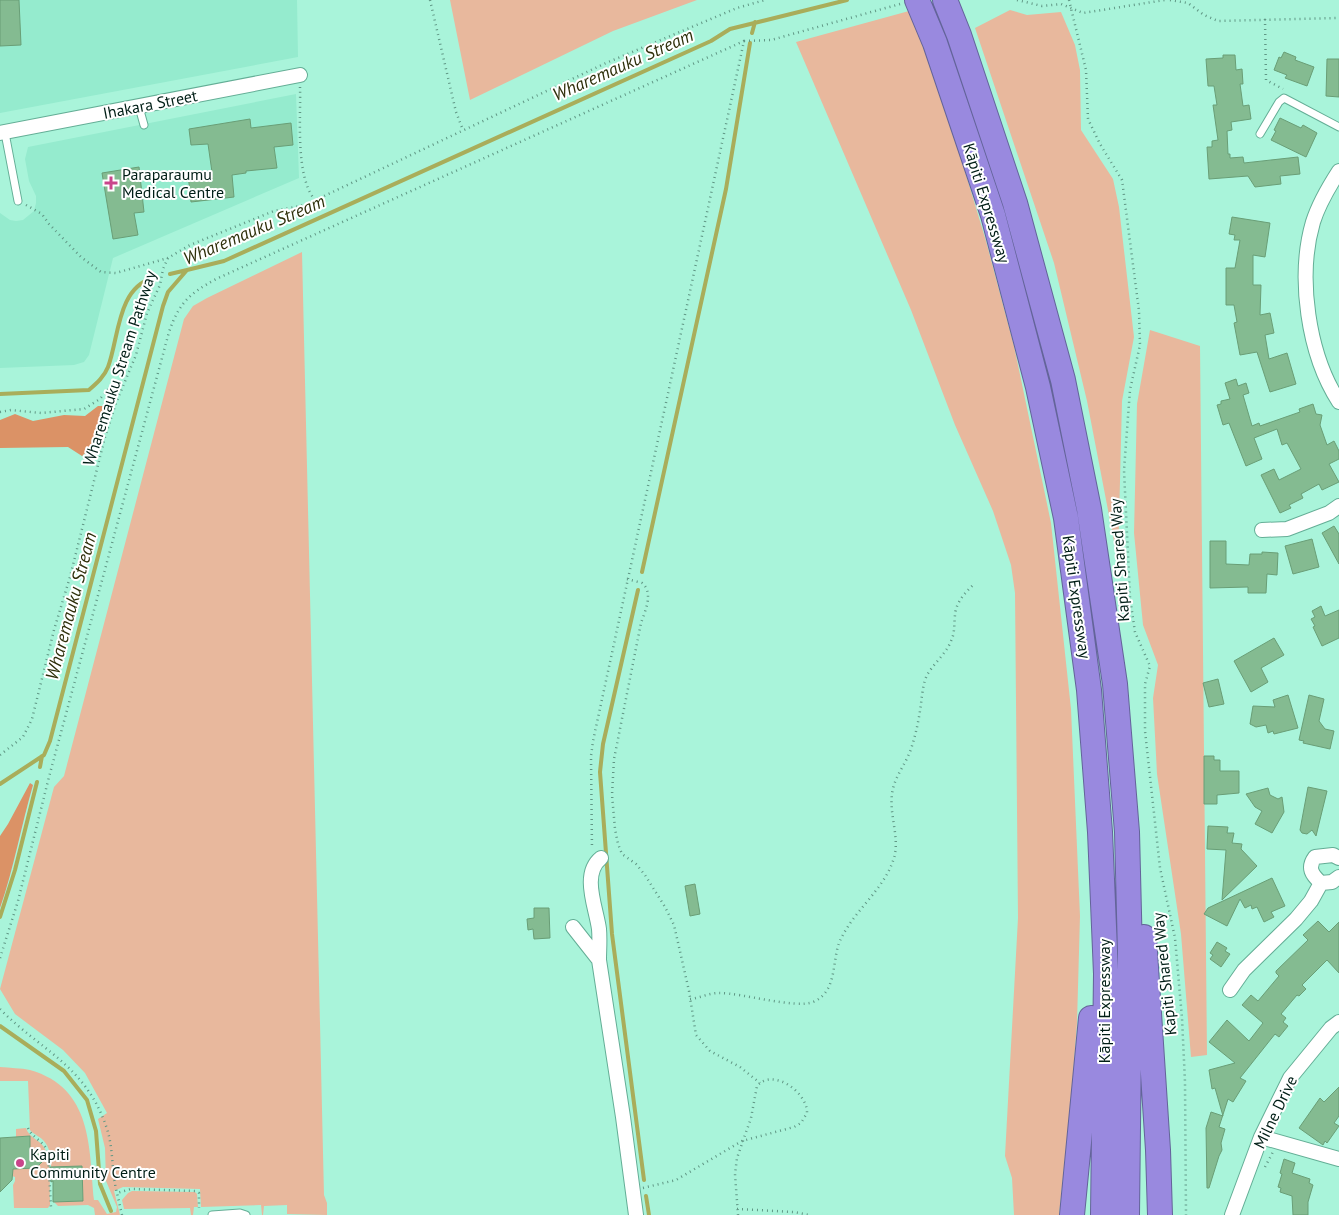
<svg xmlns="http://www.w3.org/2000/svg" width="1339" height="1215" viewBox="0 0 1339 1215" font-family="'PT Sans',sans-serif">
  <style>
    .built { fill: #95ebce }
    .green { fill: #e8b89d }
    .forest { fill: #db9266 }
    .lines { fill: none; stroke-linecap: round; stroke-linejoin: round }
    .stream { stroke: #a9ad5a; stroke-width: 4 }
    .building { fill: #84bb91; stroke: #699e76 }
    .service-casing { stroke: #64ae96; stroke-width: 9 }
    .minor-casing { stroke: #64ae96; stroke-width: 16 }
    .motorway-casing { stroke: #636499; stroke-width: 26 }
    .path { stroke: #609785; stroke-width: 2.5; stroke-dasharray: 1 4; stroke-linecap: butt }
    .service { stroke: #fff; stroke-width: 7 }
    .minor { stroke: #fff; stroke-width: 14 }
    .motorway { stroke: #9989df; stroke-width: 24 }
    .poi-dot { fill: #c9458b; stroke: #fff; stroke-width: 2 }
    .labels { text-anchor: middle; stroke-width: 4; stroke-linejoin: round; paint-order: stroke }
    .street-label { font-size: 16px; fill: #001e16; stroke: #fff }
    .poi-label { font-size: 16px; fill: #001e16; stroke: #fff; text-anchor: start }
    .water-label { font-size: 18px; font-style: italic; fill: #2e2f0a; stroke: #fff }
  </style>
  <rect width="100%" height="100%" fill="#a9f4da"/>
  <path class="built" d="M0 0H297L298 57 0 113Z
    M296 94 299 178 113 258 89 355 84 362 74 365 0 368V213L10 220 16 221 23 220 34 211 36 203V196L29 181 25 159 28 147Z"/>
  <path class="green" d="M450 0H697L613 31 470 100Z
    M1010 10 1027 15 1061 12 1075 45 1080 70 1081 130 1113 179 1119 207 1134 337 1122 401 1118 562 1087 401 1054 263 975 28Z
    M909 11 938 82 986 241 1014 346 1051 523 1071 709 1080 916 1077 1023 1071 1102 1059 1215H1014L1012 1178 1005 1156 1018 918 1015 593 1011 565 993 511 955 425 911 310 796 42Z
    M302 252 324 1195 327 1203V1215L287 1214V1205L264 1206 263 1215H262L261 1205 201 1207 200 1189 123 1187 114 1191 120 1215H95L94 1208 88 1205 58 1206 54 1202 83 1201 82 1166 51 1174C51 1163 52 1149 43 1140 39 1136 33 1134 30 1130L28 1081H0V1067C10 1068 21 1068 30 1070 93 1088 89 1148 94 1200H98L107 1214 116 1212 117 1207 106 1181 105 1148 98 1119 107 1113 85 1073 63 1050 15 1014 0 989 54 787 64 776 184 319 193 306 207 298Z
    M1150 330 1200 346 1207 1055 1191 1057 1181 934 1157 774 1153 698 1158 665 1143 625 1134 533 1137 404Z
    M26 1128C29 1138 41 1140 45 1149 52 1161 49 1187 50 1202V1205L48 1208H14L13 1185 15 1181V1177L12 1176 13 1173 9 1169 36 1168 45 1159 35 1150H30V1136L16 1137V1129Z
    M132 1191 195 1192 197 1194 198 1207H194L193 1215H191L190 1208 124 1209 122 1200 128 1193Z"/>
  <path class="forest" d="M98 406H105L94 445 82 456 68 447 0 448V420L15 414 33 421 64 415 85 416Z
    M30 783 33 785C21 826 14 868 0 908V836L8 824Z"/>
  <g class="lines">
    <path class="stream" d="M752 33 755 22
      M170 274 187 270
      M0 394 89 390C97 383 104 377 108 367 119 338 117 288 153 278
      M642 572 726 189 750 43
      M638 590 603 744 600 772 612 934 644 1180
      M40 767 42 756
      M0 784 44 755 50 741 163 306 168 292 187 270 224 261 711 41 730 29 847 0
      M0 917 15 870 37 782
      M0 1026 64 1071 87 1100 96 1131 100 1184 111 1211
      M646 1196 649 1215"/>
  </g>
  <path class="building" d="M0 0H19L21 45 0 46Z
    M1284 52 1296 57 1295 60 1314 67 1307 86 1285 78 1287 75 1274 70 1279 57 1281 58Z
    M1223 55H1235L1236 70 1242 69 1243 84H1240L1243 106 1249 105 1251 119 1231 122 1232 130 1227 131 1228 154H1230V158L1243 157 1244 163 1298 157 1300 174 1280 176 1281 184 1255 187 1248 176 1209 179 1207 147H1212V141L1218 140 1213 105H1217L1214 86H1208L1206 59 1223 58Z
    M1327 59H1339V97L1326 96Z
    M1280 118 1301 128 1303 125 1317 133 1306 157 1271 140 1276 131 1274 130Z
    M250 119 251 128 291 123 293 145 274 147 277 168 246 171V173L232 175 234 197 191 202 188 174 212 172 208 144 191 145 189 129Z
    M139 167 144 212 134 213 138 235 113 239 102 173Z
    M1232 217 1270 223 1265 257 1253 255V285H1261L1260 315 1270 313 1274 333 1265 335 1269 359 1287 353 1296 384 1270 392 1257 352 1240 355 1234 323 1237 322 1234 305H1226V268H1235L1240 240H1234L1235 235 1229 234Z
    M1236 379 1238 386 1246 383 1249 393 1243 395 1252 426 1259 423 1260 426 1300 412 1299 409 1313 404 1316 414 1322 415 1320 425 1327 445 1334 441 1339 451V459L1329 464 1339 482 1322 490 1319 484 1301 494 1303 498 1289 505 1291 508 1280 513 1261 475 1274 469 1279 480 1301 469 1287 443 1282 445 1277 429 1254 438 1262 459 1246 466 1229 423 1223 425 1217 405 1221 404V401L1230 399 1225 383Z
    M1334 526 1339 534V564L1322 533Z
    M1312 539 1319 567 1293 574 1285 546Z
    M1210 541H1226V564L1249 565 1250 554H1262V552L1278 553 1277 575 1267 574 1266 593H1248V587L1210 588Z
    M1321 606 1325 616 1339 610V638L1322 646 1313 627 1315 626 1311 619 1315 617 1312 611Z
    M1274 638 1284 655 1261 668 1268 682 1251 692 1234 661Z
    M1218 679 1224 704 1209 707 1203 683Z
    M1288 695 1298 728 1274 734 1273 731 1268 733 1266 725 1256 727 1250 724 1253 706 1275 707 1273 700Z
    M1309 695 1324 699 1319 721 1325 729 1334 731 1330 749 1303 743 1304 741 1299 740Z
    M1204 756H1214V760H1220V771H1239V793L1217 795V804H1204Z
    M1308 787 1327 791 1316 836 1312 830 1307 834 1302 833 1300 830Z
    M1268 788 1270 795 1278 799 1282 797 1284 812 1272 833 1255 824 1262 811 1255 807 1246 794Z
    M1208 826 1228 827 1227 833H1234L1232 843 1242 844 1241 849 1257 866 1222 900 1226 850 1207 849Z
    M1272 878 1285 906 1271 912 1274 917 1264 922 1257 907 1252 909 1251 905 1245 908 1240 899 1227 926 1204 914 1208 908Z
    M695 884 700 914 690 916 685 886Z
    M534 908H549L550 938 534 939 533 929 528 930 527 919 534 918Z
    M1318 921 1329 932 1339 922V973L1327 960 1302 985 1306 989 1299 996 1297 995 1281 1014 1286 1018 1283 1022 1288 1026 1279 1037 1275 1034 1240 1078 1246 1081 1233 1102 1228 1099 1219 1127 1225 1129 1221 1143 1222 1150 1219 1156 1209 1188H1207L1206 1128 1211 1112 1223 1116 1215 1088 1212 1089 1209 1070 1235 1063 1209 1042 1227 1020 1249 1041 1263 1023 1242 1005 1251 995 1258 1001 1279 976 1276 973V971L1308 940 1303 935Z
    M1217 942 1227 948 1225 951 1230 954 1221 967 1210 959 1213 955 1210 953Z
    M1339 1087V1116L1334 1123 1339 1126 1327 1143 1325 1141 1323 1145 1299 1128 1320 1098 1324 1102Z
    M30 1136V1150H35L45 1159 36 1168 13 1169 12 1180 0 1192V1138Z
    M1284 1159 1295 1163 1292 1173 1310 1179 1309 1183 1313 1185 1308 1202V1215H1293L1292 1196 1280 1192 1281 1188 1278 1187 1282 1174 1280 1173Z
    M82 1166 83 1201 53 1202V1181L51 1182 50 1167Z"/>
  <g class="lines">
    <g class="service-casing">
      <path id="service" d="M139 107 144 125
        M5 133 18 201
        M1260 134 1279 102 1284 98 1339 127
        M212 1215 240 1213 246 1215"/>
    </g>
    <g class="minor-casing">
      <path id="minor" d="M0 133 300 75
        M1339 171C1328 188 1319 203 1313 222 1297 277 1308 354 1339 402
        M1262 530 1287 529 1329 513 1339 506
        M1339 858 1333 855 1315 857C1307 868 1312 875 1321 883L1332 882 1339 877
        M573 927 599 960 623 1117 636 1215
        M599 960C599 950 600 939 599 929 596 907 581 874 601 858
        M1230 990 1244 970 1296 919 1311 901 1321 883
        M1261 1137 1339 1159
        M1232 1215 1261 1137 1290 1078 1331 1028 1339 1022"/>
    </g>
    <g class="motorway-casing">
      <path id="motorway" d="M917 0 935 43 993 215 1038 387 1066 518 1089 690 1100 832 1106 974 1103 1215
        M945 0 959 35 1015 203 1063 380 1089 509 1115 684 1127 832 1130 954 1127 1215
        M1144 937 1158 1150 1160 1215
        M1072 1215 1091 1018"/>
    </g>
    <path class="path" d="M430 0 456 112 463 130
      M1017 0 1042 6 1061 4 1083 13 1165 0
      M1069 0 1086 70 1088 119 1100 144 1122 180 1139 311 1140 345 1130 390 1124 470 1130 598 1135 632 1150 666 1145 684V731L1160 868 1175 938 1182 1018 1185 1082 1186 1215
      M1170 0 1188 3 1204 15 1218 21 1339 18
      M1265 19 1266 80 1283 89
      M744 41 771 40 900 4
      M300 87C301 118 295 176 315 200
      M26 205 42 214 49 224 81 257 101 272 116 273 168 258
      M0 412 11 410 41 413 84 409 100 399 112 385 124 382
      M627 579 642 583C654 593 645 611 641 623L614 759 612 795 615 829 618 844 622 854 636 864 645 875 665 907 674 925 689 991 696 1035 710 1051 740 1067 760 1083
      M0 755 23 737 32 719 54 630 70 577 105 437 116 403 136 355 147 313 160 285 163 269 168 258 190 245 274 211 305 205 606 63 737 8 765 0
      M0 958 18 901 49 777 169 332C179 303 189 294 216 279L744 41 593 741 591 756 592 849
      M690 999C700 998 709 993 719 993 742 993 796 1009 813 1002 837 992 832 963 839 943 852 912 882 892 893 861 901 840 889 816 892 794 894 777 906 764 911 749 916 734 919 719 921 704 922 695 923 684 927 675 934 663 946 654 951 641 955 633 954 624 955 615 956 602 965 593 974 584
      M0 1009C40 1050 85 1065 106 1126 114 1148 111 1171 117 1193
      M28 1128C32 1138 43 1140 48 1152L51 1208
      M1265 1167 1273 1152
      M643 1188 676 1180 742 1141 794 1127 801 1123 807 1113C808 1093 773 1067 757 1086L751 1118 737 1158 735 1174 738 1215
      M737 1209 794 1212 809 1215
      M122 1215 117 1193 131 1189 195 1191 199 1193V1208"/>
    <use href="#service" class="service"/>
    <use href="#minor" class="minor"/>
    <use href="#motorway" class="motorway"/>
  </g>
  <g class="poi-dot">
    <path d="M108.5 175.5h5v5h5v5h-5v5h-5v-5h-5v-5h5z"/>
    <circle cx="20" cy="1163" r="5"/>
  </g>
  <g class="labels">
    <g class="street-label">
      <text transform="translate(150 104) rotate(-11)" y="6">Ihakara Street</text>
      <text transform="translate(987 203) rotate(73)" y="6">Kāpiti Expressway</text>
      <text transform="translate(119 368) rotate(-72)" y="6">Wharemauku Stream Pathway</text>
      <text transform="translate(1119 560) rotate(-94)" y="6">Kapiti Shared Way</text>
      <text transform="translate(1077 597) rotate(82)" y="6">Kāpiti Expressway</text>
      <text transform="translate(1164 974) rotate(-96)" y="6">Kapiti Shared Way</text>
      <text transform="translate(1104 1001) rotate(-90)" y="6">Kāpiti Expressway</text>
      <text transform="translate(1275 1112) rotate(-64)" y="6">Milne Drive</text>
    </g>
    <g class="poi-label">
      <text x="122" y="180">Paraparaumu<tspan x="122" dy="18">Medical Centre</tspan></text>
      <text x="30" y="1160">Kapiti<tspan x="30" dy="18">Community Centre</tspan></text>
    </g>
    <g class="water-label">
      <text transform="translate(623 65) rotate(-24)" y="6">Wharemauku Stream</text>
      <text transform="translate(254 230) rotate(-23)" y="6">Wharemauku Stream</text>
      <text transform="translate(71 606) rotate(-75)" y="6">Wharemauku Stream</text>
    </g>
  </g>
</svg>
